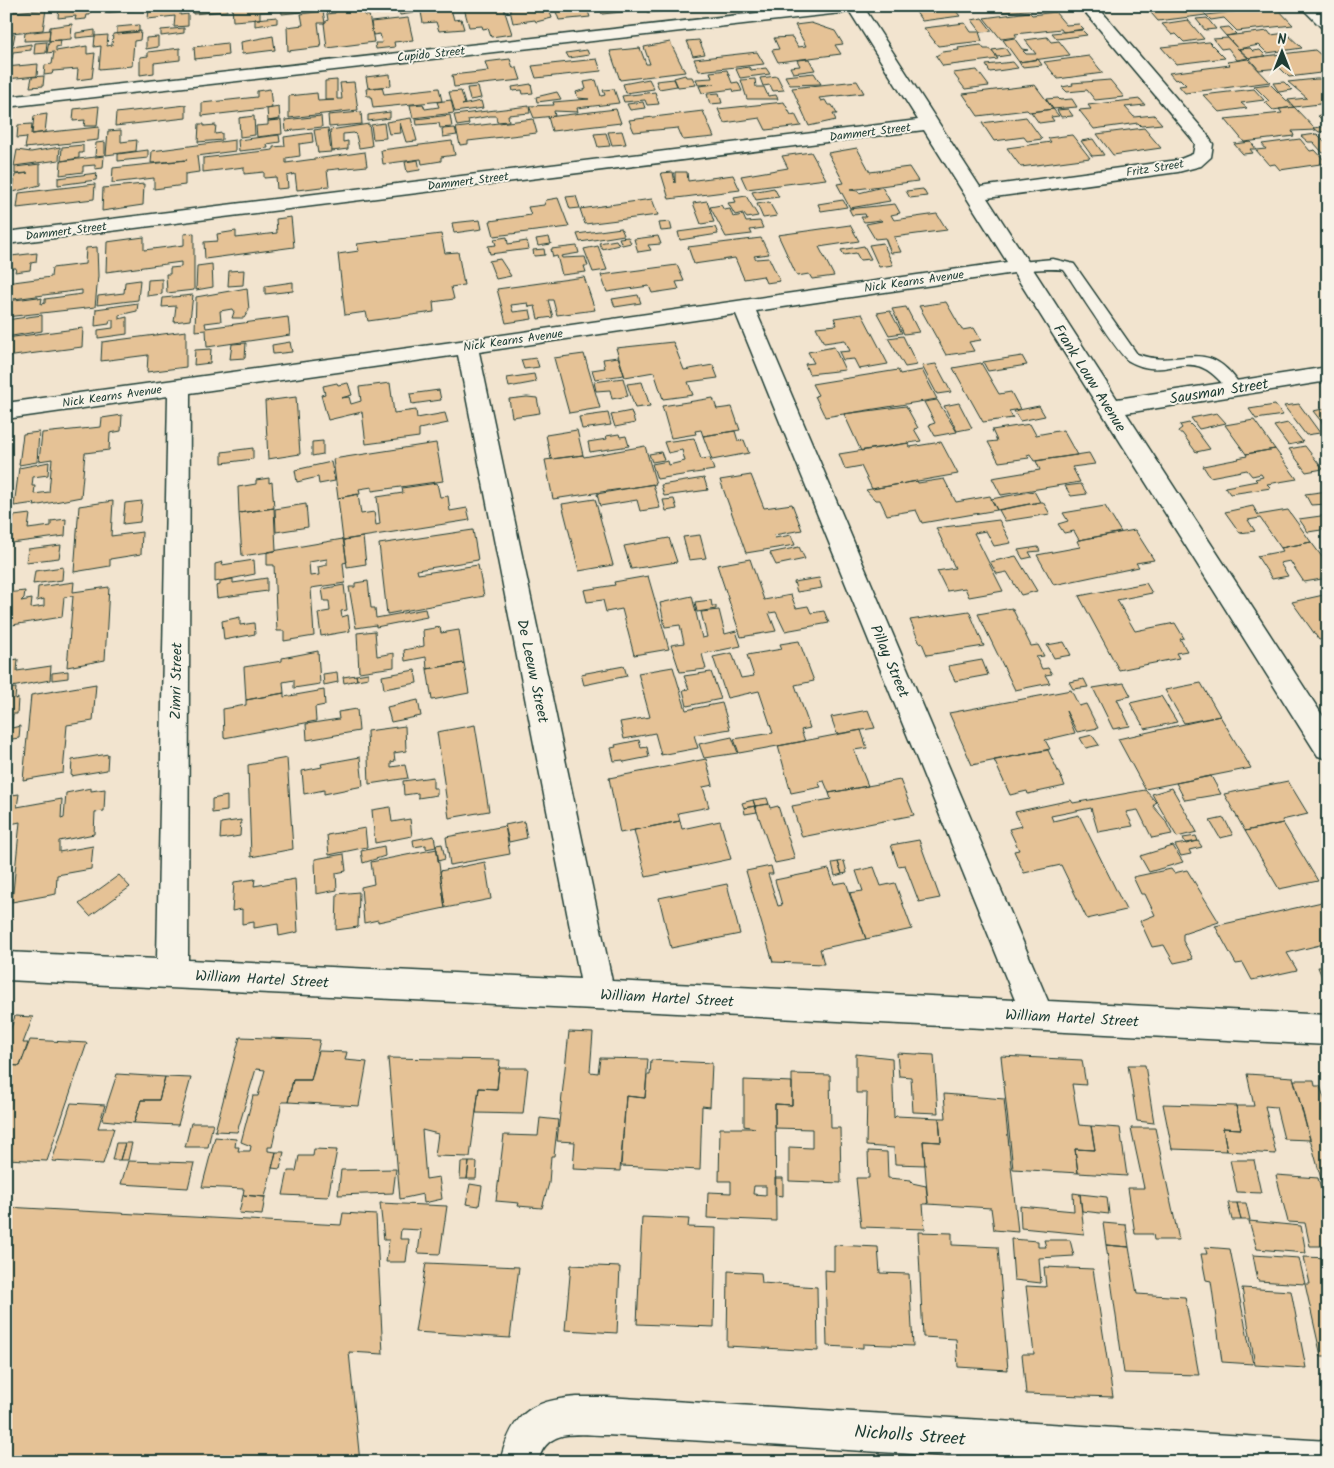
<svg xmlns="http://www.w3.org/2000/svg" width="1334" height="1468" viewBox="0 0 1334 1468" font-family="Kalam,sans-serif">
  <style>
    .building { fill: #e5c296; stroke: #1f3d34; fill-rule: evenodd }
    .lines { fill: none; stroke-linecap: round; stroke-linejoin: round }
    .lane-casing { stroke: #1f3d34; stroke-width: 3 }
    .street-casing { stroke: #1f3d34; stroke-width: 3 }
    .lane { fill: #f7f3e8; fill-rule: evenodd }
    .street { fill: #f7f3e8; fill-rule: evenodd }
    .labels { text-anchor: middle; stroke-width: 4; stroke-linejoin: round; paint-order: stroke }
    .far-street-label { font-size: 12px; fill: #1f3d34; stroke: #f7f3e8 }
    .street-label { font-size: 15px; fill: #1f3d34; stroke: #f7f3e8 }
    .near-street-label { font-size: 18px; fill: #1f3d34; stroke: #f7f3e8 }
  </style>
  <rect width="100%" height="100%" fill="#f2e4cf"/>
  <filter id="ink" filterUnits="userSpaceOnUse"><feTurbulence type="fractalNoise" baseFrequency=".02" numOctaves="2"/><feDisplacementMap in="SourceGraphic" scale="10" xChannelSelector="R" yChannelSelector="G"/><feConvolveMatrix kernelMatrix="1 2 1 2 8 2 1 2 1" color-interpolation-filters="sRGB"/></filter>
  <g filter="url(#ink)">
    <path class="building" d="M91 6 90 15H87L86 19 75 20 76 16 58 18 59 7Z
      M104 6H136L135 10 104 13Z
      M181 6 180 15 188 14V26L174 27 175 16 148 19 149 8Z
      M193 6H227V11L193 14Z
      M232 6H272V11L260 12V19L233 21Z
      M281 6H301V12L282 14Z
      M323 6H358V7L323 11Z
      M412 6 414 13 400 15 399 11 376 14 375 9Z
      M503 6 512 34 491 37 488 28 483 29 482 26 469 27 464 8Z
      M509 6H548L552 18 536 22 535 20 513 23Z
      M554 6H586L590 17 559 20Z
      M599 6H630L632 11 602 14Z
      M644 6H676L677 10 648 13Z
      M912 6H952L960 16 922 21Z
      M999 6H1048L1050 8 1003 12Z
      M1145 6H1191L1195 11 1201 10 1206 15 1158 21Z
      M1265 6 1266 8 1244 11 1241 7Z
      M358 7H363L365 16 369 15 374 42 327 48 324 23 328 20 327 14 335 13 338 9Z
      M1276 7 1293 25 1237 31 1224 18 1211 20 1206 15Z
      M46 9 43 30 10 33 12 12Z
      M451 9 454 20 461 19 464 29 439 31 436 22 423 23 421 12Z
      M323 11 325 23H318L321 47 288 51 287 27 303 25 301 14Z
      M1029 12 1032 15 1055 12 1066 25 1079 24 1084 29 1063 32 1061 29 1015 34 1017 37 1001 39 984 18Z
      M277 17V23L255 26V19Z
      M408 18 413 40 394 42 395 47 376 49 375 43H382L380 34 373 35 371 22Z
      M982 18 992 31 981 32 972 20Z
      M1207 18 1216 29 1205 30 1196 19Z
      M1188 20 1204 39 1184 42 1176 34 1172 35 1162 24Z
      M811 23 835 31 843 44 835 45 841 54 778 62 772 50 779 49 774 38 792 37 798 47 806 46 795 25Z
      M965 23 971 32H979L982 41 938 46 924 28Z
      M72 24 71 39 49 41 50 27Z
      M139 25V32L117 34V27Z
      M1229 27 1236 34 1226 36 1219 28Z
      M184 28V33L161 36V30Z
      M50 30 49 40 24 41 25 33Z
      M95 30V36L76 38V33Z
      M1082 30 1087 35 1057 39 1052 33Z
      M141 31 140 40 134 41 132 66 99 69 101 46 94 47 95 36 108 35 107 46 112 45 113 34Z
      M1268 31 1271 35 1286 33 1302 48 1267 53 1259 45 1238 49 1226 36Z
      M15 34 13 44 6 45V35Z
      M273 36 275 50 242 54 241 42Z
      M158 37V47L146 49V38Z
      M1047 37 1051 42 1059 41 1070 55 1019 62 1003 40 1014 38 1022 49 1028 50 1023 51 1026 54H1036L1025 40Z
      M1228 38 1238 49 1248 58 1237 60 1228 48 1221 49 1213 39Z
      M61 40 60 46 56 47V51L87 46V54L95 53 92 78 77 80 78 69 53 71 52 74 44 75 45 65 52 64 54 52 47 53 49 41Z
      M699 40 705 54 693 56 687 41Z
      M47 42 46 53 34 54 35 43Z
      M670 42 685 72 620 80 610 51 640 48 646 64H650L644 47Z
      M1209 42 1225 58 1176 64 1161 47Z
      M227 43 228 55 195 59 194 47Z
      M31 44V50L13 52 12 58H6V48Z
      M981 45 984 49H990L998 59 943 66 936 56 942 52 959 50 958 48Z
      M180 48V60L154 63V73L140 75V57L148 56V52Z
      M1005 48 1010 55 997 57 992 50Z
      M1250 48 1253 51 1260 50 1266 56 1249 58 1239 49Z
      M587 50 589 55 569 58 566 53Z
      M1315 50 1328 61V72L1289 77 1280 68 1259 70 1249 58Z
      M757 52 764 64 699 71 694 59Z
      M1089 56 1103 73 1058 79 1044 62Z
      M510 59 513 68H517L521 80 454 87 452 75 488 71 485 62Z
      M597 59 601 71 536 78 532 66Z
      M809 59 815 70 793 73 790 67 800 66 797 60Z
      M1038 59 1042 65 1022 67 1019 62Z
      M1248 59 1270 82 1185 93 1179 86 1186 85 1180 79 1175 80 1169 73 1230 65 1227 62Z
      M1013 62 1018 68 990 72 986 65Z
      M38 64 37 76 6 79V67Z
      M749 67 751 70 766 68 770 74 740 78 736 69Z
      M727 70 732 83 738 82 742 91 734 92 733 89 702 93 699 86 715 84 698 85 696 79 712 78 710 72Z
      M977 70 989 86 965 89 953 73Z
      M814 73 821 84 790 85 785 76Z
      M390 74 391 86 368 88 366 77Z
      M685 75 686 77H692L696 85 678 87 674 78Z
      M44 76 43 86 30 87 32 77Z
      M777 76 784 90 773 91 770 85 763 86 760 78Z
      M649 79 654 89 626 93 623 84Z
      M674 79 677 86 659 89 656 81Z
      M755 79 756 87H764L768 96 776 95 778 99H747L741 80Z
      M1316 79H1328V96L1322 97 1328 103 1294 107 1288 100 1307 98 1288 82Z
      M337 80V99H342L340 83 354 82 358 110 289 118V96L317 93 318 101 334 100H325V81Z
      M596 80 601 96 605 95 603 90 614 89 619 103 577 108 578 112 554 111 555 116 534 118 529 106 554 105 553 102 589 99 578 98 576 92 586 89 584 82Z
      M1110 80 1124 97 1095 100 1087 90 1067 92 1062 87 1073 85 1072 83Z
      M857 81 864 93 819 98 821 101 825 100 828 105H832L837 114H833L836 120 809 126 792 88Z
      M1284 82 1292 90 1279 92 1273 83Z
      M531 84 533 93 523 94 522 90 513 91 512 87Z
      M1270 84 1285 99 1294 107 1273 110 1265 102 1269 101 1254 86Z
      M1035 85 1053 109 1029 112 1027 110 978 116 963 94Z
      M382 87 384 94 439 88 442 101 373 108 371 96H367L366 89Z
      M478 87 481 98 470 100 467 88Z
      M270 89 272 108 202 116V103L257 97V91Z
      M1254 89 1264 100 1241 103 1247 108 1219 112 1203 95Z
      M461 91 465 104 462 105 481 101 483 108 455 112 449 92Z
      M557 92 561 99 537 102 536 97Z
      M655 92 659 104 647 105 645 100 624 102 622 96Z
      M719 93 722 103 710 104 707 94Z
      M1058 98 1060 100 1072 99 1077 107 1053 109 1046 99Z
      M1140 99 1145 105 1125 107 1134 117 1154 115 1162 124 1141 126 1138 123 1094 129 1079 110 1091 109 1088 105Z
      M451 100 454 113 413 118 410 105 423 104 425 109 439 107 437 102Z
      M643 102 645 108 630 110 627 104Z
      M784 102 791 115 795 114 801 126 766 130 760 118 724 123 718 109Z
      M186 105V118L115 126 116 113Z
      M99 106 97 126H84L85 120 73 121 74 109Z
      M529 106 530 113 508 115 509 121 497 122 496 116H490L468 120 469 124 457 126 454 115Z
      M279 107 280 119 268 121 267 109Z
      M1294 107 1316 130 1292 131 1294 136 1244 142 1225 119 1282 113 1279 109Z
      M616 109 621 123 552 131 548 117Z
      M1053 109 1059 116 1051 117 1054 121 1039 123 1031 112Z
      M1068 109 1073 116 1061 117 1057 110Z
      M703 111 714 137 683 140 678 128 634 132 629 120Z
      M361 112 362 124 329 127 328 115Z
      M390 112V118L368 121V115Z
      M47 114 45 132 32 134 34 116Z
      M1328 114V131L1319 132 1314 128 1328 126 1318 116Z
      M450 115 452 127 440 128 439 123 417 125 416 119Z
      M254 116 255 135 240 137 239 118Z
      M321 116 322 127 286 131 285 120Z
      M1026 117 1042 139 1027 141 1024 137 994 141 982 123Z
      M411 118 417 141 406 142 400 123 401 133 389 134 386 122Z
      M533 119 537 133 468 141V144L460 145 456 128Z
      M281 120 282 134 257 137 256 126 268 125V121Z
      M384 123 386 138 373 139 371 125Z
      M32 124 31 134 99 127 98 140 25 148 27 137 17 138 18 125Z
      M199 124H204V126L216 125 215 134 222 133V140L198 142Z
      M369 124 372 146 359 148 356 135 354 133 343 134V142L348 141V149L332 151 330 130Z
      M328 128 331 152 318 153 314 130Z
      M455 128 457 135 443 137 442 129Z
      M1144 128 1161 148 1113 155 1097 134Z
      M121 130V142L137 140 136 151 106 155 108 131Z
      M622 131 626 144 612 145 608 132Z
      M312 133 313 142 299 144 300 156 286 158V163L365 152 367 166 327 170 329 186 297 190 295 174 287 176 288 188 277 189 276 177 264 178V172L244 174V167L203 172V158L273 150V147L285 146 284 137Z
      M606 133 610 146 598 147 594 134Z
      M1317 134 1328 145V152L1323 153 1313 142H1308L1301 136Z
      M279 135 280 142 267 144 268 148 239 151 238 140Z
      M1072 135 1090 158 1021 167 1007 148 1051 142 1048 138Z
      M1093 139 1104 155 1092 156 1081 141Z
      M1300 139 1310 151 1315 150 1327 163 1280 170 1275 164 1269 165 1256 150 1266 149 1262 144Z
      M235 140V151L197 156 199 172 185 174V185L154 189V178L112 183 113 168 187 160 151 163 152 151Z
      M452 141 455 155 441 157V161L422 164 421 159 383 164 381 150Z
      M105 142V155L95 156 96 143Z
      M1251 142 1256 149H1250L1253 153 1243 154 1234 144Z
      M83 145V153H79V158L61 161 62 147Z
      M60 147 59 160 14 166 17 150 31 152Z
      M857 148 870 172 909 167 918 181 850 190 858 191 859 193 882 187 890 201 850 208 837 184 844 183 828 153Z
      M148 150V158L118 161V154Z
      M811 152 826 179 747 189 741 176 788 168 782 156Z
      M104 156 103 168 95 169V165L83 166V172L60 175 61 161Z
      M418 160 420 170 407 172 405 162Z
      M40 164V185L13 192 15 175 28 173 15 174V167Z
      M673 172 675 183V172H687L688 181 733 175 740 190 669 199 661 173Z
      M97 173 96 180 58 185V178Z
      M95 184 94 199 17 208 19 193Z
      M144 184 143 205 102 211 103 188Z
      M774 188 779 197 756 200 752 192Z
      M923 189 927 196 910 198 906 191Z
      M576 196 580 208 570 209 566 197Z
      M746 196 758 216 747 218 743 213 735 215 728 203 736 202 734 198Z
      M558 198 569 227 494 236 490 221 531 215 528 207 544 205 546 200Z
      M652 199 658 215 585 224 580 209Z
      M843 200 847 207 821 211 818 204Z
      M707 201 714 222 701 224 693 203Z
      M769 202 777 216 763 218 757 204Z
      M895 204 900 213 891 215 894 220 937 214 947 230 894 237 901 252 891 253 885 238 875 239 866 224 882 221 881 220 864 222 861 217H866L865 214 852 215 849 209Z
      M721 205 724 210 730 209 733 217 743 215 746 222 760 221 763 228 750 230 752 234 726 237 710 207Z
      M291 217 294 247 205 259 204 242 218 241 217 234 236 231V238L277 233 276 219Z
      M480 220 482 229 454 233 452 223Z
      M670 222 672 230 661 231 659 223Z
      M850 225 859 241 819 247 834 276 812 279 809 274 797 276 778 235Z
      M715 227 718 234 680 240 678 232Z
      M621 228 624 235 587 241 580 242 577 234Z
      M194 233V290L167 293 166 274H170V268L181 267V262L106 272 107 242 144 237V250L184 245V234Z
      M441 234 445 253 458 252 464 285 451 287 454 299 433 302 434 312 368 321 366 312 345 315 338 254 359 251 357 244Z
      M658 236 661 244 648 245 651 250 638 252 634 239Z
      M507 237 508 244 527 241 529 249 490 254 488 246 496 245 494 239Z
      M549 237 551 244 538 246 536 239Z
      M628 237 631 243 622 245 619 238Z
      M761 238 769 254 754 256 756 259 769 258 780 281 766 283 763 276 744 279 735 258 694 264 688 247Z
      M616 240 619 245 602 249 599 243Z
      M883 243 893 265 879 267 869 245Z
      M577 246 579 253 561 256 562 258 585 257 588 266H584L586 272 562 275 557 256 553 257 551 249Z
      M598 246 607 270 593 272 584 249Z
      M864 246 871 259 860 260 856 253 844 255 841 250Z
      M97 247 98 276 95 307 6 317 7 301 38 297V299L42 298 41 304 45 303V299L82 294V290L6 300V283L51 277 52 268 85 264 86 248Z
      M544 249 545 255 534 256 533 250Z
      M37 253 36 262 31 263 30 270 15 272 16 268H10L11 256Z
      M500 259 511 276 496 279 489 261Z
      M212 264 213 287 196 290 197 266Z
      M677 265 684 281 676 282 679 289 652 293 649 286 607 292 601 275Z
      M244 270 243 285 228 286 229 271Z
      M584 277 595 310 557 315 553 300H548L553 317 538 319 535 306 529 307 528 303 511 305 513 312 530 310 532 319 506 323 497 289Z
      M162 279V294L147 296 148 280Z
      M140 280 138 300 97 305 98 296 124 293 125 282Z
      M293 282V291L265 294V286Z
      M247 288 249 310 244 318H232L234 312 232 309 220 311 221 321 205 323 206 328 288 317 290 335 207 347 206 330 195 331 196 297Z
      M193 295 190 320 174 322 176 306 162 307 163 298Z
      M638 295 641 303 615 307 612 299Z
      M946 302 962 330 974 328 981 340 969 342 974 351 946 355 919 306Z
      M138 303 137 311 119 315V319L127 317V334L98 338V330L113 328V320H110L109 324 95 326 96 309Z
      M906 307 919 332 904 334 892 309Z
      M890 311 902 333 889 335 877 313Z
      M862 314 888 364 859 369 854 359 843 360 839 352 850 351 845 340 824 343 816 327 837 325 834 318Z
      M42 315V331L6 337V320Z
      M83 328 82 347 6 357V338Z
      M186 331V367L147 372 148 355 101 361 102 342Z
      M903 336 917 365 905 367 888 338Z
      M290 342 292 352 273 354 272 345Z
      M673 342 684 370 713 365 718 378 688 382 693 395 663 399 654 372 625 377 616 348Z
      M246 343 245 358 230 359 232 344Z
      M834 347 845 370 809 374 805 364 814 363 808 352Z
      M211 349 210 363 194 365 195 350Z
      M584 354 600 408 569 413 554 358Z
      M1022 356 1027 365 988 371 983 362Z
      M618 357 624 375 595 379 592 370 605 368 603 359Z
      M536 358 539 367 524 369 521 360Z
      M981 363 999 394 1011 392 1020 409 1009 411 1013 418 983 422 953 368Z
      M936 364 951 392 937 394 922 366Z
      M898 370 900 374 922 370 937 399 825 417 815 396 818 395 812 384Z
      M534 374 536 382 509 387 507 378Z
      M623 378 628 396 612 399 610 390 596 391 594 382Z
      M642 382 650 406 635 408 627 384Z
      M337 383 338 385 348 383 352 395 341 398 349 397 351 404 361 401 359 387 390 383 394 413 416 410 417 418 445 413 448 423 419 429V437L366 444 362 412 328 420 321 395 325 394 323 386Z
      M439 390 441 400 412 404 410 394Z
      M296 397 300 454 268 459 265 401Z
      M527 397 537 398 540 413 512 417 509 399Z
      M713 398 717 409 732 407 740 430 703 436 701 430 695 431 696 434 671 438 662 406Z
      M937 400 957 432 935 436 929 425 935 423 924 402Z
      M959 403 972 428 957 431 944 406Z
      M1299 404 1320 433 1306 435 1284 406Z
      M1275 405 1283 415 1256 419 1249 409Z
      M906 406 918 428 914 429 921 441 861 451 844 414Z
      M1039 406 1045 416 1020 421 1014 411Z
      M1328 408V430L1313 411Z
      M631 411 635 423 615 427 611 415Z
      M608 413 611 425 582 429 579 417Z
      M1217 413 1226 423 1199 429 1191 418Z
      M122 415 121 431 110 433 109 450 85 453 81 497 34 506 35 503 14 506 19 468 49 462 48 475 33 477 32 486H35L34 494 49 492 52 459 39 461 42 433 101 427 102 418Z
      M1254 420 1275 449 1246 454 1225 425Z
      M1189 423 1196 430 1210 449 1196 452 1182 433H1179L1178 431 1182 428 1180 425Z
      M1288 423 1303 442 1288 445 1274 426Z
      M1030 424 1036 435 1063 430 1077 455 1034 461 1030 454 1027 455 1029 458 999 462 988 442 997 441 992 430Z
      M577 430 583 455 551 459 546 435Z
      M735 431 738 441 744 440 749 453 712 460 703 436Z
      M39 432 37 462 19 465 23 434Z
      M619 434 620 437 626 436 629 446 590 452 588 442 607 439 606 436Z
      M694 438 701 459 710 458 714 470 657 479 652 464 668 461 669 465 685 461 682 450 668 453 664 442Z
      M323 441V454L312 456V442Z
      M941 442 958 474 872 489 861 466 845 469 839 454 908 443 910 447Z
      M436 443 443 481 372 491V487L359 489 360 494 338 498 333 459Z
      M645 446 656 484 553 499 545 460 583 455 584 457Z
      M1305 446 1323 469 1306 472 1289 449Z
      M253 448V459L222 463V452Z
      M1275 449 1297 479 1267 484 1271 488 1230 494 1225 487 1257 481 1255 479 1263 477 1261 474 1252 476 1247 470 1210 477 1203 466 1239 459 1238 458 1247 456 1246 454Z
      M661 452 664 460 652 462 649 454Z
      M1089 453 1095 464 1072 467 1080 482 1001 495 992 478 1040 470 1036 461Z
      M331 462 335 481 319 484 318 477 297 482 295 470Z
      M751 475 764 508 792 504 802 530 774 535 775 538 791 535 795 545 746 553 720 480Z
      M269 478V483L272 482 274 508 239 513 238 487 256 484V480Z
      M704 478 708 490 664 496 661 485Z
      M944 479 956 502 990 496 997 510 922 523 916 510 887 515 880 500H875L866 490 917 481 918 483Z
      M437 483 440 497 448 496 450 511 467 508 470 520 343 540 338 498 358 494 361 514 374 512 376 525 380 524 377 497 403 493 402 488Z
      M653 484 660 508 640 511 637 500 600 506 597 494Z
      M1081 484 1087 494 1071 496 1065 486Z
      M1034 491 1040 502 997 510 991 499Z
      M1328 491V504L1311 505 1305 494Z
      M595 499 613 565 579 571 562 504Z
      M674 499 677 509 666 511 663 500Z
      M113 501 111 536 142 532 141 554 110 559V566L74 572 79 506Z
      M142 501 140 522 123 524 125 503Z
      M1040 502H1043L1050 514 1005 521 999 510Z
      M306 504 308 527 276 532 275 509Z
      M1105 506 1121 532 1079 540 1074 531 1064 533 1058 524 1068 521 1063 513Z
      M1253 506 1258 515 1288 510 1311 542 1281 548 1260 518 1248 520 1255 531 1240 533 1225 512Z
      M274 508 276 551 242 556 239 513Z
      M30 514 28 529 51 526V521L66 519 65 536 11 543 14 516Z
      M1328 515V529L1308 532 1299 519Z
      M999 520 1011 543 994 546 986 531 974 533 1003 591 969 597 965 588 947 591 937 571 955 568 936 528Z
      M473 530 478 560 417 570 418 574 478 565 484 596 387 614 379 544Z
      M1135 530 1154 560 1136 563 1139 567 1054 585 1037 555 1080 547 1077 541 1079 540Z
      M700 535 706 558 689 560 683 537Z
      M363 537 366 564 347 567 344 540Z
      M669 538 677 562 631 569 624 546Z
      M343 539 347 562 343 563 345 583 311 588 314 636 284 641V631H277L274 565H267V552ZM327 559V565L318 567 319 575 310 576 309 562Z
      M1311 542 1328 565V578L1304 582 1290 561 1280 563 1288 576 1272 579 1257 556 1283 551 1281 548Z
      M61 545 59 558 26 562 28 549Z
      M799 547 805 559 776 565 770 553Z
      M1038 547 1040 551 1029 552 1032 557 1023 559 1018 550Z
      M1016 556 1037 591 1021 595 1007 572 997 574 990 562Z
      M750 559 764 600 791 595 796 608 808 606 811 613 824 611 829 623 785 631 776 612 769 613 776 631 741 637 717 565Z
      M254 560 255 574 215 582V564L223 562 222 565Z
      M63 567 62 580 33 584 35 571Z
      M648 576 669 649 634 655 622 609 606 612 603 600 587 602 584 590 615 585 614 582Z
      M267 578V591L217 598 216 586 220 585V581L233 579V583Z
      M819 578 822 588 797 592 794 582Z
      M368 581 371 608H375L376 618 425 609 427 617 376 627V625L356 628 349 587H355V583Z
      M74 582 73 592 109 587 105 660 67 667 73 596 64 597 62 617 6 626V593L25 591 24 598 21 601 32 599 31 608 44 606V599L37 601 38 587Z
      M1146 583 1152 593 1117 600 1135 631 1175 623 1184 638 1180 639 1187 651 1176 653 1179 658 1119 670 1079 596Z
      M344 585 347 610 341 611 342 617 348 615 350 631 321 636 318 613 330 611 329 601H324L322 589Z
      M1328 594V638L1319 640 1292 602Z
      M692 596 702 638 707 637 701 612 719 610 725 634 736 631 741 646 702 654 706 669 680 672 671 645 684 643 680 625 665 627 660 603Z
      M711 600 712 606H716V609L697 612 695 602Z
      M1012 608 1031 646 1038 645 1044 656 1036 657 1042 669 1048 668 1052 674 1045 675 1050 683 1015 690 978 614Z
      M969 611 984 646 927 655 922 643 920 644 910 620Z
      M240 617V625L254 623 255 634 224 640 222 621Z
      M440 627 441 633 459 630 464 663 427 669 426 657 405 661 404 650 424 646 423 630Z
      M375 631 377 656 394 653V667L359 672 357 633Z
      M799 641 814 681 795 685 810 728 801 730 805 741 739 753 734 739 773 733 759 691 727 698 713 657 732 653 741 678 754 676 747 655 782 649 780 644Z
      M1064 642 1071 655 1054 658 1047 645Z
      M318 651 320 684 294 688V680L283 682 284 693 246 700 244 667 282 661V658Z
      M18 659 17 671 51 666 50 680 6 688V661Z
      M982 660 988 675 955 681 948 666Z
      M464 663 469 693 432 700 427 669Z
      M624 666 627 676 584 685 581 674Z
      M673 667 686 710 722 703 730 729 694 735 698 748 661 755 655 733 624 739 620 722 650 717 638 673Z
      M415 670 417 683 384 689 382 676Z
      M68 671V678L52 680V673Z
      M337 672 338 682 324 685 323 674Z
      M711 672 721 699 687 706 683 690 689 689 684 676Z
      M368 673V678L357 680 356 675Z
      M356 675 357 680 344 683 343 677Z
      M1084 679 1088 687 1073 689 1069 682Z
      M1124 683 1131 696 1117 699 1130 726 1113 729 1093 688Z
      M1201 683 1220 716 1184 723 1165 690Z
      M96 684 93 721 67 725 63 773 23 780 31 695Z
      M16 688 15 699 18 698 17 714H13L12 728 20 726 19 738 6 740V689Z
      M324 690 325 705 315 707 316 721 224 738 223 709 246 705V700L284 693V697Z
      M1071 690 1079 706 1086 704 1098 728 1077 732 1066 711 1075 733 1045 740 1050 749 972 765 949 713Z
      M1161 696 1177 722 1145 729 1130 703Z
      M418 700 421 716 391 722 387 707Z
      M357 709 359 731 307 740 306 724 339 719 338 712Z
      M868 710 875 728 837 734 831 717Z
      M1220 716 1251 768 1145 789 1118 739Z
      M475 725 489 811 449 818 437 732Z
      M405 726 406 751 394 753 395 761 391 762V767L405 765 408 778 369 784 367 731Z
      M861 730 867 748 854 750 868 786 829 793 824 781 818 782 821 787 791 793 778 746Z
      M1092 735 1099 745 1086 748 1080 738Z
      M732 737 738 753 704 758 699 744Z
      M639 740 641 748 647 747 649 757 624 762 623 760 614 761 611 748 616 747 615 745Z
      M1048 750 1065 786 1028 794 1027 791 1010 795 994 760Z
      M108 754 107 770 71 776 72 760Z
      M360 757 363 786 324 794V790L304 794 302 771 322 767 321 764Z
      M287 758 293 849 251 857 248 765Z
      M706 759 713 785 703 787 709 807 678 813 680 821 620 833 609 778Z
      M1211 776 1221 794 1185 800 1176 783Z
      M433 777V788H437V795L418 798V793L404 795 403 781Z
      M900 780 914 815 802 837 792 806 831 799 829 793Z
      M1288 781 1308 814 1282 820 1283 823 1245 831 1224 794Z
      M91 788V791L105 789 104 811 95 812 94 834 59 841V852L93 846 91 869 57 875 56 894 12 902 20 822 6 825V796L19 794 17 807 62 799 61 819 64 818 66 793Z
      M1172 788 1197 832 1177 837 1152 794Z
      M1145 790 1156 802 1153 806 1165 820 1172 834 1152 838 1138 810 1126 812 1133 826 1098 832 1091 808 1051 816 1053 821 1079 815 1126 910 1087 919 1061 865 1024 873 1014 851 1019 850 1009 829 1022 826 1015 812 1071 800 1073 803Z
      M227 796V811L212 813V799Z
      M767 798 769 804 755 806 753 800Z
      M753 800 755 806 744 808 742 803Z
      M769 804 770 808 778 806 795 859 775 863 755 806Z
      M755 806 757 812 745 814 744 808Z
      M390 807 392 822 410 819 412 836 375 843 372 810Z
      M1224 818 1233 835 1220 838 1210 821Z
      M241 820 240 836 220 839 221 823Z
      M524 821 527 838 509 842 505 825Z
      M680 821 682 829 720 821 731 859 646 877 634 830Z
      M1283 823 1318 881 1279 889 1245 831Z
      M505 826 510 854 450 865 446 837Z
      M365 828 367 847 329 855 327 835Z
      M434 836 436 847 426 849V845L414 847 413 840Z
      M1196 836 1198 841 1186 844 1183 838Z
      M919 840 940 898 919 902 905 865 898 866 891 845Z
      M1198 841 1202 847 1189 850 1191 854 1181 856 1175 845Z
      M442 844 445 859 438 861 436 845Z
      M384 846 385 856 363 863 361 851Z
      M1173 846 1183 862 1149 872 1140 856Z
      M437 849 445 908 378 922V920L364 923 361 887 374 884 371 862Z
      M344 854 346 871 336 873 337 890 316 894 315 859Z
      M844 861 847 873 842 874 838 862Z
      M485 862 491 899 445 908 440 871Z
      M838 862 842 874 835 876 832 863Z
      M771 866 773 874H768L778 906 782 905 775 880 829 869 834 884 846 882 866 939 820 949 824 964 773 962 746 871Z
      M874 867 881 886 895 883 912 929 866 939 849 893 863 891 856 871Z
      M1171 869 1174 873 1187 870 1219 922 1183 934V941L1193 959 1174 963 1164 945 1152 947 1140 921 1155 915 1145 894H1141L1133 877Z
      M119 875 130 887 90 916 79 904Z
      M255 879 254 886 295 879 298 932 279 936 278 924 254 928V922L242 924V909L232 911 234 882Z
      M727 884 740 934 671 948 659 898Z
      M359 892 358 927 336 930 337 894Z
      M1322 902 1328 913V943L1287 953 1297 970 1252 980 1243 963 1236 964 1215 926Z
      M1318 967H1328V987H1326Z
      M15 1016 33 1017 23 1043H28L20 1066 6 1065V1031H10Z
      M569 1032 593 1033 590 1072 598 1073 600 1058 648 1059 645 1098 626 1096 620 1171 573 1169 575 1142 557 1141Z
      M240 1037 320 1040 311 1080H293L288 1102H282L272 1147H268V1151L276 1152 265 1197 243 1195 244 1189 202 1187 215 1137 236 1139 235 1147H239L238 1151H250L251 1146 241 1142 253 1096H258L265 1070 256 1069 237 1132 215 1131Z
      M30 1040 87 1043 47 1161 6 1159V1065L20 1066Z
      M319 1051 347 1052 345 1060 367 1062 359 1106 288 1102 293 1080H311Z
      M897 1053 934 1055 938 1113 913 1112 911 1077 899 1076Z
      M856 1054 892 1058 894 1118 896 1116 939 1118 941 1142 923 1141 925 1165 895 1164 894 1148 866 1146 867 1093H856Z
      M1001 1056 1082 1060 1086 1085 1072 1084 1079 1125 1091 1126 1095 1150 1075 1149 1078 1173 1013 1169Z
      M388 1058 500 1060 497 1089 479 1088 470 1157 435 1156 438 1134 422 1130 426 1179 439 1177 442 1199 424 1203 423 1194 400 1199Z
      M651 1060 712 1063 710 1107 702 1106 700 1170 621 1166 626 1096 645 1098 647 1075H650Z
      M1128 1065H1145L1154 1123 1137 1121Z
      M499 1068H528L523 1114 476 1113 479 1088 497 1089Z
      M117 1074 165 1077 159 1100H141L134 1123 102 1120Z
      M792 1074 830 1075 831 1128H840L841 1183 789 1181V1147L812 1148V1129L775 1128V1104L792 1105Z
      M1247 1074 1293 1077 1310 1140 1284 1139 1276 1107 1265 1106 1276 1154 1227 1151 1223 1128 1241 1129 1236 1106H1254Z
      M165 1077 191 1078 178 1125 134 1123 141 1100H159Z
      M744 1080 792 1082V1105L775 1104 776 1221 707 1218 708 1192 731 1193V1181H719L720 1128H755L744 1126ZM754 1186H766V1195L753 1194Z
      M1294 1080H1314L1315 1086H1320L1328 1109V1186H1323Z
      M944 1094 1004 1099 1018 1232 994 1230 991 1208 928 1204 923 1141 941 1142 939 1118H946Z
      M71 1103 105 1105 98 1128H114L103 1164 52 1161Z
      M1163 1104 1236 1106 1241 1129 1223 1128 1227 1151 1172 1149Z
      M540 1118 558 1120 554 1156H551L549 1183 542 1208 518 1206 519 1203 496 1201 504 1135 538 1136Z
      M191 1123H213L208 1147H185Z
      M1091 1126 1120 1128 1127 1176 1078 1173 1075 1149 1095 1150Z
      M1131 1128H1155L1179 1240H1154L1153 1234H1135L1128 1188H1144Z
      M116 1143H125L120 1160H112Z
      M125 1143H132L128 1160H120Z
      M314 1149 337 1150 328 1197 283 1195 288 1171H296L299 1156H313Z
      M868 1151 887 1152 888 1178 911 1180 912 1183 926 1186 928 1204H923L925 1229 861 1227 856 1178H869Z
      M276 1152H284L280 1169 272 1168Z
      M1230 1160H1254L1261 1193 1237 1192Z
      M128 1161 194 1163 188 1188 121 1184Z
      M461 1162H469L467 1179H460Z
      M469 1162H477L476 1179H467Z
      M396 1169 393 1193 338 1195 341 1170Z
      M1276 1175 1318 1178 1328 1217V1246H1310L1305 1223 1288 1222Z
      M775 1178H783V1196L775 1195Z
      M470 1184 482 1186 479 1206 466 1204Z
      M1073 1193 1080 1194 1084 1234 1021 1228 1020 1206 1074 1211Z
      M1080 1194 1107 1197 1109 1214 1082 1211Z
      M243 1195 265 1197 262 1215 239 1213Z
      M380 1203 447 1206 440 1254 418 1253 421 1230 401 1229 400 1239H409L406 1262H386L389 1240H384Z
      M1228 1203H1237L1241 1220H1232Z
      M1237 1203H1246L1250 1220H1241Z
      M6 1207 341 1225 343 1213 376 1215 383 1354 349 1352 360 1462H6Z
      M642 1217 689 1219 688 1227 716 1228 714 1327 637 1324Z
      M1249 1221 1301 1226 1306 1253 1257 1249Z
      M1103 1223 1126 1225 1129 1247 1106 1245Z
      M918 1232 952 1233V1245L998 1247 1008 1370 958 1367 956 1339 923 1337Z
      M1011 1239 1038 1241V1247H1046L1044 1240H1070L1074 1256 1039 1258 1041 1283 1014 1280Z
      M834 1245 878 1247 880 1273 909 1274 913 1346 863 1344V1348L827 1346 825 1270 834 1271Z
      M1106 1245 1129 1247 1137 1294 1185 1297 1199 1375 1124 1373Z
      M1205 1247 1230 1249 1253 1364 1222 1362 1211 1281 1206 1280 1201 1254H1207Z
      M1253 1255 1299 1258 1305 1284 1258 1281Z
      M1304 1257 1328 1258V1356H1321L1305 1284H1310Z
      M426 1263 519 1267 510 1338 415 1332Z
      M571 1265 620 1267 617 1333 565 1330Z
      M1044 1267 1093 1269 1113 1397 1026 1394 1022 1354H1034L1026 1286 1046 1287Z
      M728 1271 761 1273 762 1283 817 1287 818 1351 727 1346Z
      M1242 1288 1291 1291 1306 1368 1255 1365Z"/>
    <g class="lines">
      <g class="lane-casing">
        <path id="lane" d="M1053 259 1074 264 1137 354C1181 371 1206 332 1242 388L1239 392H1229C1190 338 1171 385 1129 361 1119 356 1074 284 1064 270 1052 267 1019 273 1013 266L1020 262Z"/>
      </g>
      <g class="street-casing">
        <path id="street" d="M818 6H863L980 187 1178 160 1193 154 1195 144 1192 139 1080 6H1097L1206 133 1213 144 1211 157 1201 166 1178 172 987 198 1117 399 1328 367V381L1126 413 1328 724V759L1318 756 1014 273 756 311 1048 1001 1328 1015V1045L6 980V952L157 959 168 396 6 419V403L467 340 1007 262 924 130 6 244V232L918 120 850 12 6 107V97ZM736 314 1015 1000 612 981 479 352ZM458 355 580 979 188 960 190 393Z
          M1300 6H1318L1328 15V29L1322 28Z
          M577 1397H607L1328 1441V1462H1042L607 1435C578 1435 546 1427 538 1462H500C511 1416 529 1400 577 1397Z"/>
      </g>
      <use href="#lane" class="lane"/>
      <use href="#street" class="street"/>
    </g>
  </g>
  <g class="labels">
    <g class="far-street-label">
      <text transform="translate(431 54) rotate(-6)" y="4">Cupido Street</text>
      <text transform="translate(870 132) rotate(-7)" y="4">Dammert Street</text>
      <text transform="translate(1155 168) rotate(-9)" y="4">Fritz Street</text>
      <text transform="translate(468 181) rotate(-7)" y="4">Dammert Street</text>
      <text transform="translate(66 231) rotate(-7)" y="4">Dammert Street</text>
      <text transform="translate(914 281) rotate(-8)" y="4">Nick Kearns Avenue</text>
      <text transform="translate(513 340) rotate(-8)" y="4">Nick Kearns Avenue</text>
      <text transform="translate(112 396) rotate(-8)" y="4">Nick Kearns Avenue</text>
    </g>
    <g class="street-label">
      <text transform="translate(1090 378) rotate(58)" y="5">Frank Louw Avenue</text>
      <text transform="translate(1219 391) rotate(-9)" y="5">Sausman Street</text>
      <text transform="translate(890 661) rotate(67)" y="5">Pillay Street</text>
      <text transform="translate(533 671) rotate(78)" y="5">De Leeuw Street</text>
      <text transform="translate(176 681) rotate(-89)" y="5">Zimri Street</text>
      <text transform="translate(262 979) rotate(3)" y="5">William Hartel Street</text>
      <text transform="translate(667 998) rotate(3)" y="5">William Hartel Street</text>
      <text transform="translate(1072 1018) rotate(3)" y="5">William Hartel Street</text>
    </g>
    <g class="near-street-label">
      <text transform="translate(910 1435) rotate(4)" y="6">Nicholls Street</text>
    </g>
  </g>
  <rect width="1334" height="1468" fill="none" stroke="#f7f3e8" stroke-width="25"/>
  <rect x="12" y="12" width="1309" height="1443" fill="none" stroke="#1f3d34" stroke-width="2" filter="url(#ink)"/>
  <g transform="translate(1282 52)" stroke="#f7f3e8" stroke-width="4" paint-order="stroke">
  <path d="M0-4L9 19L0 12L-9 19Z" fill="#1f3d34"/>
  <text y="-8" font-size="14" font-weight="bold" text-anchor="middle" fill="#1f3d34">N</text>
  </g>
</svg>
